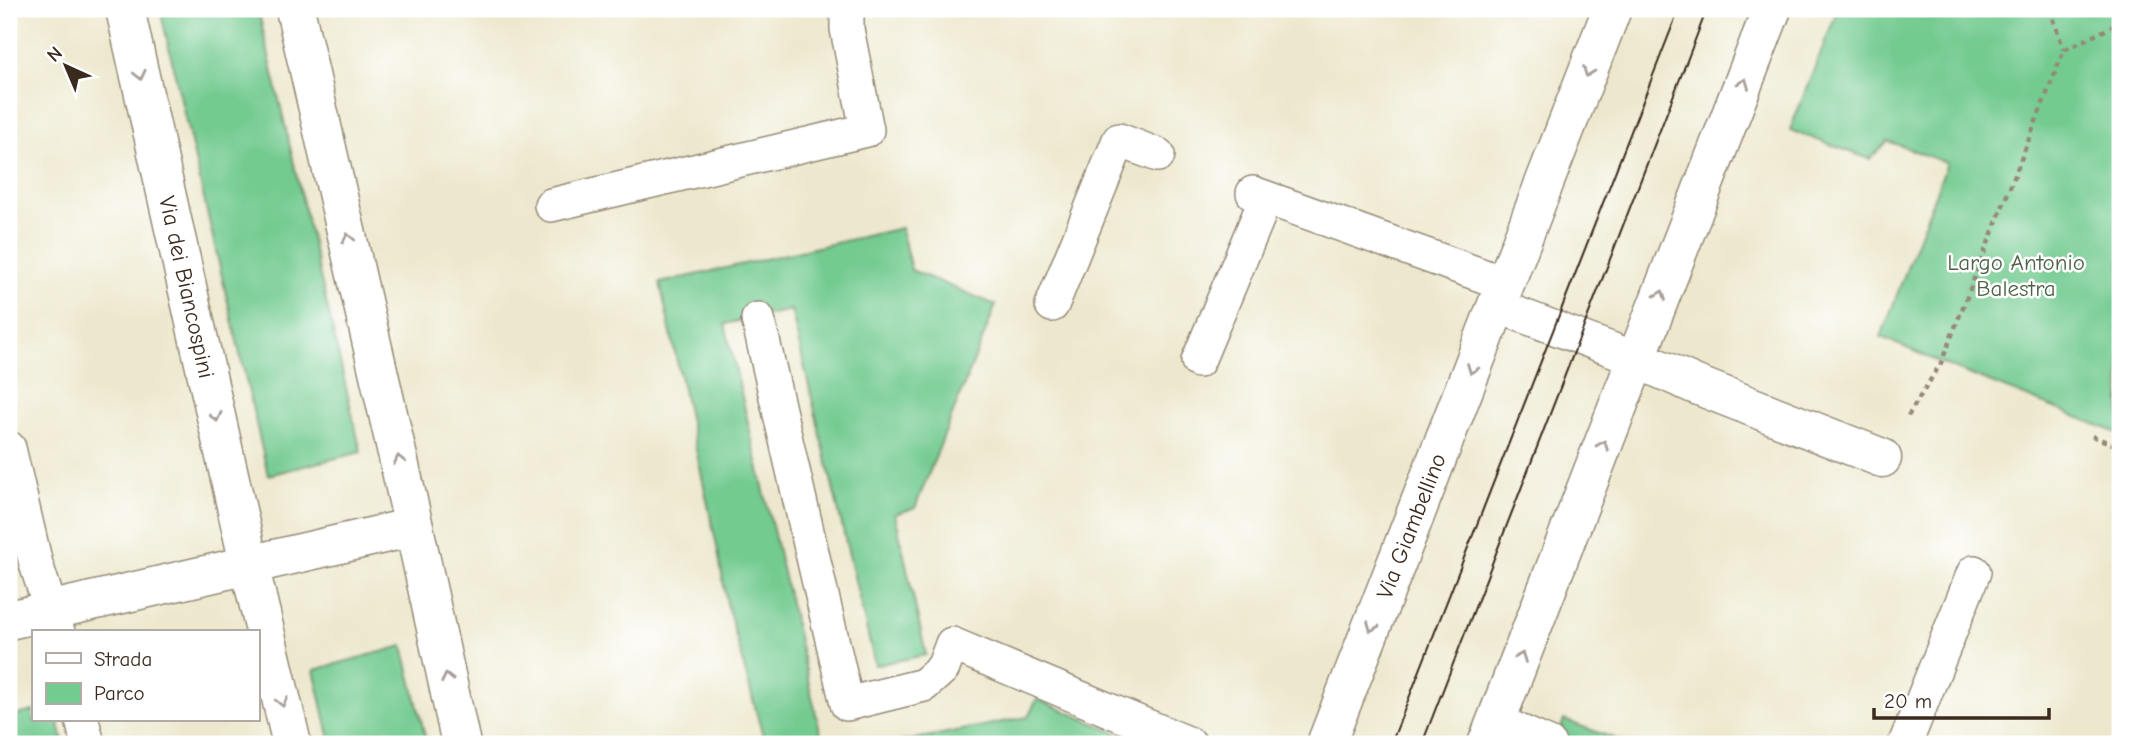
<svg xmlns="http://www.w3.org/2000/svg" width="2129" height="753" viewBox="0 0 2129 753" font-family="'Comic Neue',sans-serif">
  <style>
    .green { fill: #73cb90; stroke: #577a57; stroke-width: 2 }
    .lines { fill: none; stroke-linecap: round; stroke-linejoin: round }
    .service-casing { stroke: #948976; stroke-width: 36 }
    .pedestrian-casing { stroke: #948976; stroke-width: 41 }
    .minor-casing { stroke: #948976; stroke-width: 41 }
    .tertiary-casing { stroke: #948976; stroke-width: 41 }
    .path { stroke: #948976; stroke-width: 4.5; stroke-dasharray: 5 5; stroke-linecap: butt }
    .service { stroke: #fff; stroke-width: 33 }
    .pedestrian { stroke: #fff; stroke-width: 38 }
    .minor { stroke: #fff; stroke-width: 38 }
    .tertiary { stroke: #fff; stroke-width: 38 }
    .tram { stroke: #3b2a1e; stroke-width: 2 }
    .oneway { stroke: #a79f9a }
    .labels { text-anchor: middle; stroke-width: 5; stroke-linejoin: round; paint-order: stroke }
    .park-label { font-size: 23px; fill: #4f6246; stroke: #fff }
    .street-label { font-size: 23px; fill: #3b2a1e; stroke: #fff }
  </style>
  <rect width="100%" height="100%" fill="#fff"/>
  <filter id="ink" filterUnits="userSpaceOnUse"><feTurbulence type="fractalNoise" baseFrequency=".0143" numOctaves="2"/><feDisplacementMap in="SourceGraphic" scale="14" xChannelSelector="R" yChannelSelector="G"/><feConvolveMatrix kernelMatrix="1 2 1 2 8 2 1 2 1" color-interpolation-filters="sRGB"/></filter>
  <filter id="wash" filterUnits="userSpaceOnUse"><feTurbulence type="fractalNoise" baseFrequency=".00686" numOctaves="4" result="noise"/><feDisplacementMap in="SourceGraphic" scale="28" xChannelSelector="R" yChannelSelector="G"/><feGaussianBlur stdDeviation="1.57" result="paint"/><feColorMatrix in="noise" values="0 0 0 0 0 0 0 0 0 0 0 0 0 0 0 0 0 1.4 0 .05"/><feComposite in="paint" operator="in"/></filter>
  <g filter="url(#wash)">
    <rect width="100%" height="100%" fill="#ede8cd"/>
    <path class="green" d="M160 9H258L361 452 268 475Z
      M1838 9H2120V434L1941 363 1881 337 1947 163 1888 141 1870 159 1790 130Z
      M901 228 911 270 996 305 915 508 895 514 926 655 875 665 791 310 725 324 823 744H765L727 604 718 551 660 283Z
      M403 646 427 744H331L314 670Z
      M1037 699 1143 744H890L1028 717Z
      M33 711V720H58L64 744H9V717Z
      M1564 720 1629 744H1555Z"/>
  </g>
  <g filter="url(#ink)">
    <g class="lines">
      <g class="service-casing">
        <path id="service" d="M1253 193 1506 284
          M551 205 867 130 847 29V9
          M1052 305 1119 140 1158 155
          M1497 306 1637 359
          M758 319 847 704 924 685 943 668 952 644 1190 744
          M1198 361 1266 198
          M9 448 36 564 58 632
          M82 720 88 744
          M1496 721 1549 744
          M1905 744 1974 572"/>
      </g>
      <g class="pedestrian-casing">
        <path id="pedestrian" d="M1637 359 1694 384 1882 458"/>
      </g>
      <g class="minor-casing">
        <g id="minor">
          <path id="s1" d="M125 9 249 564 292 744"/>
          <path d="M295 9 414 527 461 744"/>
          <path d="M9 620 414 527"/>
        </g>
      </g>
      <g class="tertiary-casing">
        <g id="tertiary">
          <path id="s2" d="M1326 744 1612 9"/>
          <path d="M1487 744 1772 9"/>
        </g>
      </g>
      <path class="path" d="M2050 9 2064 50
        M1908 416 1941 363 2064 50 2120 23
        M2092 436 2120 447"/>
      <use href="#service" class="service"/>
      <use href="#pedestrian" class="pedestrian"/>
      <use href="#minor" class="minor"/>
      <use href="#tertiary" class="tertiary"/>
      <path class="tram" d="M1391 744 1679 9
        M1422 744 1707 9"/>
    </g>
    <defs><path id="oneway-chevron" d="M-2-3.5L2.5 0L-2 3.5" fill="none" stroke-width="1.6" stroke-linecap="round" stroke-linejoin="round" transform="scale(1.75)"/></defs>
    <g class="oneway">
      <use href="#oneway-chevron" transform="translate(1588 72) rotate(111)"/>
      <use href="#oneway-chevron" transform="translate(140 75) rotate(77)"/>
      <use href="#oneway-chevron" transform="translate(1744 83) rotate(-69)"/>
      <use href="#oneway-chevron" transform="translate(348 238) rotate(-103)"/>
      <use href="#oneway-chevron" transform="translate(1661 295) rotate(-69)"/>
      <use href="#oneway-chevron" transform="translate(1472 369) rotate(111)"/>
      <use href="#oneway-chevron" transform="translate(216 417) rotate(77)"/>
      <use href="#oneway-chevron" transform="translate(1603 445) rotate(-69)"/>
      <use href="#oneway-chevron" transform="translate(399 460) rotate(-103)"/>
      <use href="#oneway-chevron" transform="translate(1372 627) rotate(111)"/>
      <use href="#oneway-chevron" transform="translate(1521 657) rotate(-69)"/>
      <use href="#oneway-chevron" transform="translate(447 678) rotate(-102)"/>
      <use href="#oneway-chevron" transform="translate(282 702) rotate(77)"/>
    </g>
  </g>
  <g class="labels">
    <g class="park-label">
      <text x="2016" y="270">Largo Antonio<tspan x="2016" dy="26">Balestra</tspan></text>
    </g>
    <g class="street-label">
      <text dy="8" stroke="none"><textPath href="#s1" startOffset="285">Via dei Biancospini</textPath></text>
      <text dy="8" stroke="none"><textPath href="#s2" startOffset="234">Via Giambellino</textPath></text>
    </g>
  </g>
  <rect width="2129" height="753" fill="none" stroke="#fff" stroke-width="35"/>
  <rect x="32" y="630" width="228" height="91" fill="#ffffff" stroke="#b1aaa5" stroke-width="2"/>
  <rect x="46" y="653" width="35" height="10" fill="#ffffff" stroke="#b1aaa5" stroke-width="2"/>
  <text x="94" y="666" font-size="21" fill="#3b2a1e">Strada</text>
  <rect x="46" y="683" width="35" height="21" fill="#73cb90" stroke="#b1aaa5" stroke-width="2"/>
  <text x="94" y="700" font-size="21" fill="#3b2a1e">Parco</text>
  <g transform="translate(66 66) rotate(316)" stroke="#ffffff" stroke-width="5" paint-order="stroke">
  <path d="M0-5L12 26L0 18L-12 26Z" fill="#3b2a1e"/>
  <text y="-10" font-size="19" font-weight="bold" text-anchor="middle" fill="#3b2a1e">N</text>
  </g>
  <path d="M1874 708v10h175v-10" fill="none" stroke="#3b2a1e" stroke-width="3.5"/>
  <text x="1884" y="708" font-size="21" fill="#3b2a1e" stroke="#ffffff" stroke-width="5" paint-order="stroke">20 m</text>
</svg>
